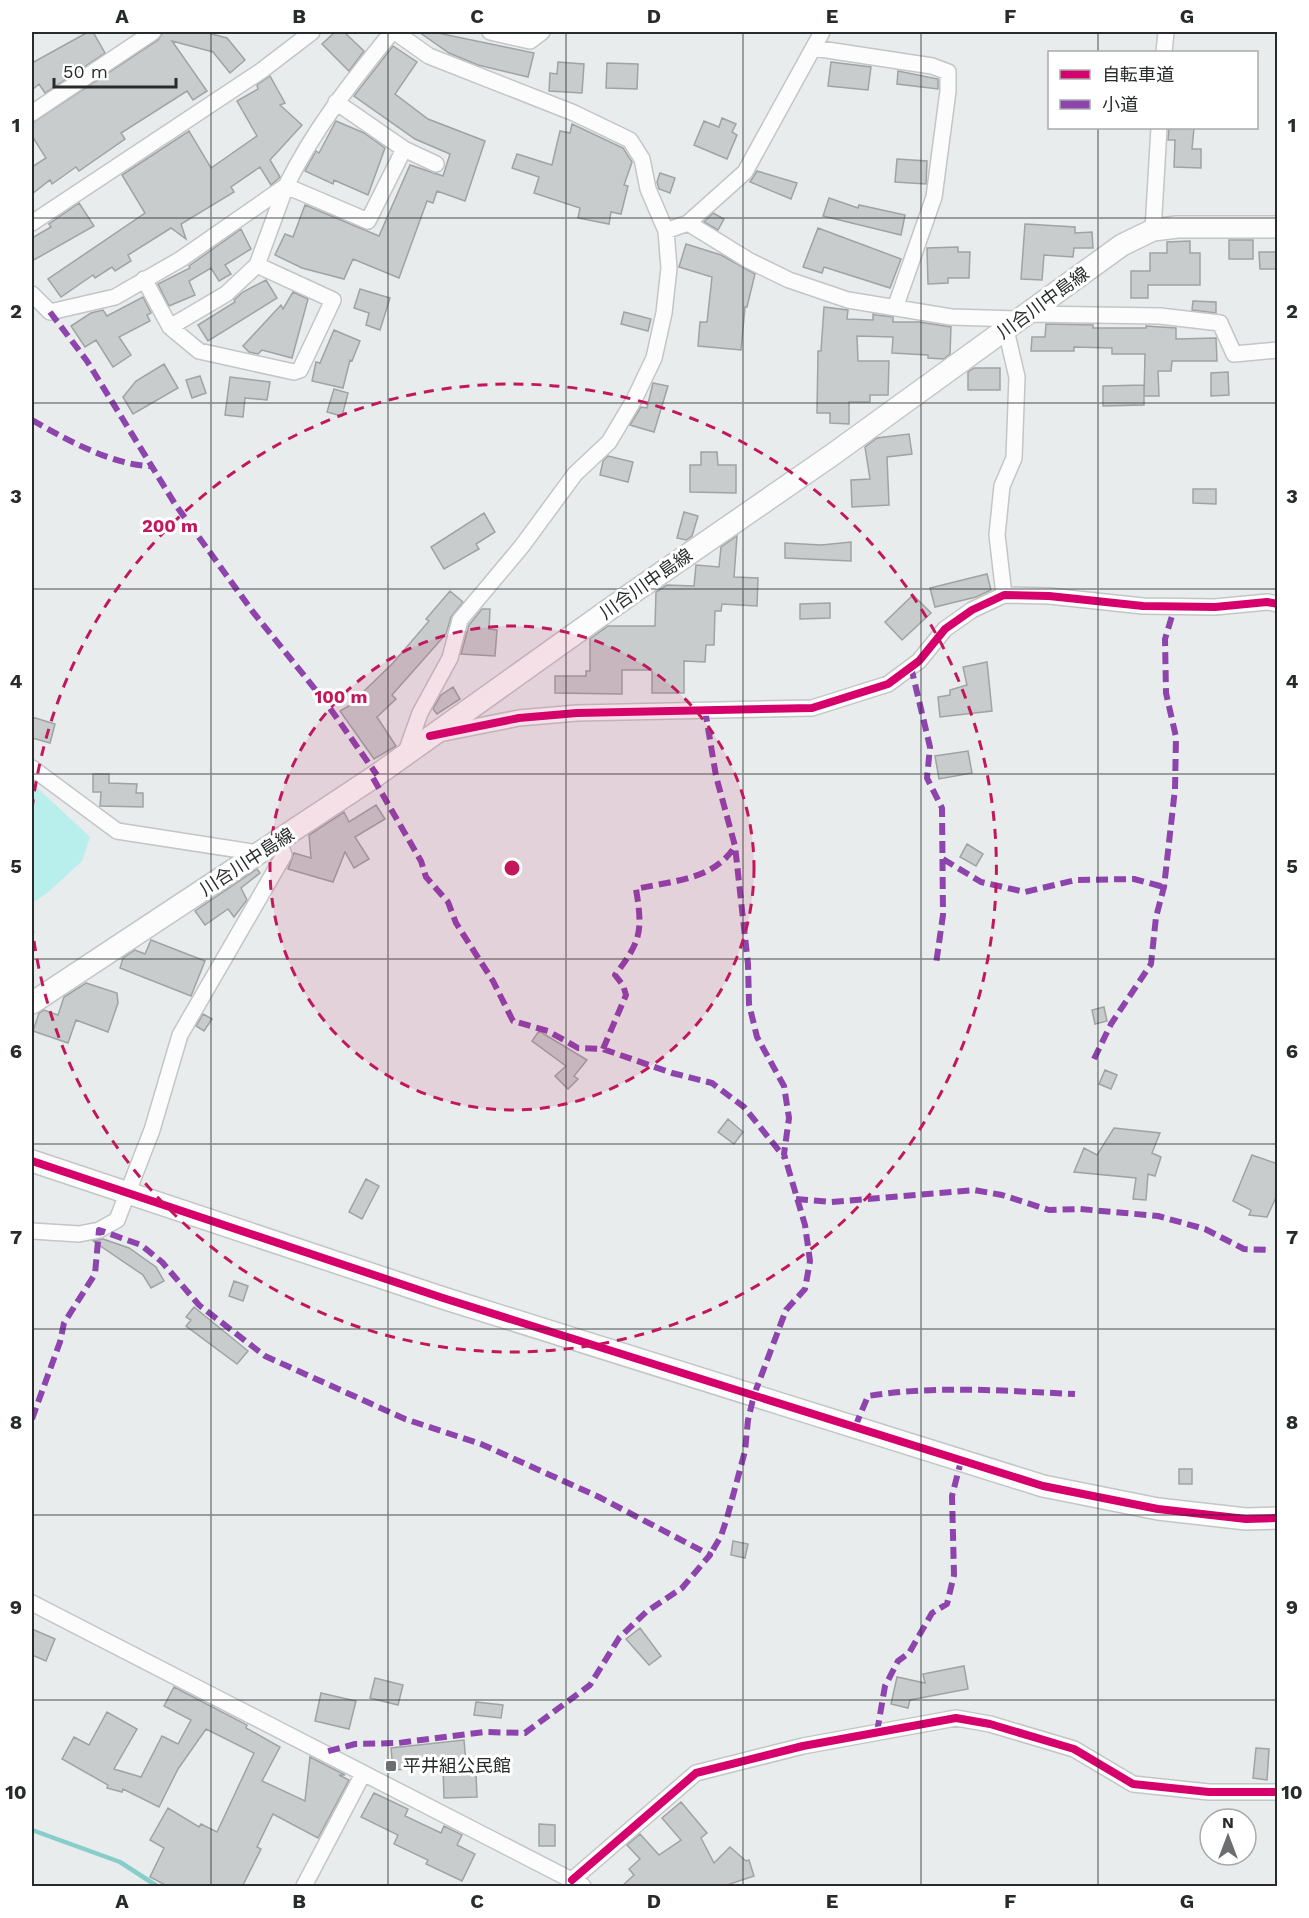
<svg xmlns="http://www.w3.org/2000/svg" width="1309" height="1918" viewBox="0 0 1309 1918" font-family="'Work Sans','Noto Sans JP',sans-serif">
  <style>
    .green { fill: #b8eeeb }
    .lines { fill: none; stroke-linecap: round; stroke-linejoin: round }
    .stream { stroke: #87cdca; stroke-width: 4.5 }
    .building { fill: #c8cccc; stroke: #a0a3a3; stroke-width: 1.5 }
    .street-casing { stroke: #c3c6c6; stroke-width: 18 }
    .secondary-casing { stroke: #c3c6c6; stroke-width: 24 }
    .street { stroke: #fcfcfc; stroke-width: 15 }
    .secondary { stroke: #fcfcfc; stroke-width: 21 }
    .quiet { stroke: #8e44ad; stroke-width: 6; stroke-dasharray: 12 6; stroke-linecap: butt }
    .cycleway-casing { stroke: #fff; stroke-width: 11 }
    .cycleway { stroke: #d6006c; stroke-width: 8 }
    .grid { fill: none; stroke: #282b2b; stroke-width: 1.5; stroke-opacity: 0.55 }
    .ring { fill: none; stroke: #c2185b; stroke-width: 3; stroke-dasharray: 10 8 }
    .poi-dot { fill: #6b6f6f; stroke: #fff; stroke-width: 2 }
    .labels { text-anchor: middle; stroke-width: 6; stroke-linejoin: round; paint-order: stroke }
    .street-label { font-size: 18px; fill: #282b2b; stroke: #fff }
    .poi-label { font-size: 18px; fill: #282b2b; stroke: #fff; text-anchor: start }
    .centre { fill: #c2185b; stroke: #fff; stroke-width: 3 }
    .ring-label { font-size: 18px; text-anchor: middle; font-weight: bold; fill: #c2185b; stroke: #fff; stroke-width: 6; stroke-linejoin: round; paint-order: stroke }
    .neatline { fill: none; stroke: #282b2b; stroke-width: 2 }
    .grid-label { font-size: 20px; text-anchor: middle; font-weight: bold; fill: #282b2b }
  </style>
  <rect width="100%" height="100%" fill="#e8ecec"/>
  <path class="green" d="M32 783 90 837 82 861 47 893 32 903Z"/>
  <g class="lines">
    <path class="stream" d="M32 1830 120 1862 157 1886"/>
  </g>
  <path class="building" d="M88 32H93L105 53 45 93 39 84 32 90V63Z
    M163 32H204L227 38 245 60 230 73 213 52 172 41 207 91 193 100 187 91 121 133 125 139 79 171 76 167 52 184 50 180 32 194V167L46 158 32 136V123L158 40Z
    M335 32H344L364 51 349 71 322 44Z
    M419 32H433L534 53 528 77 478 65 449 53Z
    M393 46 417 62 395 94 428 119 485 141 465 201 437 191 433 203 427 201 399 278 353 259 344 279 302 268 275 255 285 234 293 237 305 205 379 236 410 165 443 176 450 154 415 139 354 96Z
    M558 62 584 64 582 93 549 91 550 73 557 74Z
    M831 62 871 67 868 90 828 86Z
    M607 63 638 64 637 89 606 88Z
    M898 71 938 79V89L897 84Z
    M270 76 285 103 280 105 302 125 270 160 280 177 278 179 271 185 260 167 231 187 234 192 181 224 186 239 171 228 128 255 131 261 115 271 112 267 95 278 93 275 61 297 48 279 145 213 122 175 189 131 211 168 257 136 237 101 258 89 257 85Z
    M722 118 736 124 732 132 737 135 727 159 694 145 704 121 719 127Z
    M336 121 364 133 385 148 368 195 334 180 333 184 305 171 316 151 319 153Z
    M572 124 623 148 632 162 624 185 628 186 621 214 611 212 609 224 578 218 580 208 534 193 539 177 512 168 517 154 552 165 560 131 570 133Z
    M1169 128H1194L1192 149H1201V168L1174 167 1175 140H1168Z
    M897 159 927 161 926 184 895 182Z
    M757 171 797 183 791 199 750 182Z
    M660 173 675 178 670 193 659 189 657 182Z
    M829 198 858 208 859 205 905 215 901 235 823 216Z
    M79 203 94 226 32 261V238L51 227 49 224Z
    M713 213 724 219 718 230 704 222Z
    M1025 224 1075 227V233L1092 232 1093 248H1074L1073 257 1044 255 1042 280 1021 279Z
    M818 228 901 259 890 288 824 267 822 273 803 267Z
    M241 229 251 249 225 265 231 274 219 281 211 268 189 281 195 295 169 306 158 284 190 268 189 266Z
    M1229 240H1253V259H1229Z
    M1190 241V253H1200V285H1148V298H1131V271H1150V253H1167V242Z
    M686 244 721 255 755 274 747 307H745L741 350 698 346 700 322H707L712 277 679 267Z
    M958 247V252H970L969 278H948V283L928 284 927 248Z
    M1259 252H1278V269H1260Z
    M266 280 277 298 208 341 198 325 235 302 234 300 243 292Z
    M360 289 390 298 380 330 366 325 369 313 354 308Z
    M293 292 308 299 292 358 262 350 258 354 249 352 243 346 281 305 283 309Z
    M143 297 151 313 147 315 150 321 119 337 131 355 113 367 96 340 85 347 71 326 91 313 103 310 107 316Z
    M1193 301 1216 302V313L1192 310Z
    M824 307 848 310 847 319 873 320V314L876 315 893 317V322H919L951 327 950 354 944 359 928 358V355L892 353 893 337 857 336 858 361H889L888 395H870V402H849V424L830 423V413H817L818 351H821Z
    M624 312 651 319 648 331 621 324Z
    M1046 324 1093 325V328H1146V326L1176 328V339L1216 338 1217 361H1172L1171 371H1158L1159 396H1144V405L1103 406V386L1144 385V395L1145 354H1112V348L1074 347V351H1031L1032 337H1045Z
    M334 330 360 341 352 361 350 360 343 388 312 381 316 362 320 363Z
    M164 364 178 388 133 414 123 397 136 381Z
    M974 368H1000V390H968V372Z
    M1228 372 1229 395 1211 396V373Z
    M200 376 206 393 192 398 186 380Z
    M230 377 270 382 267 400 245 398 243 417 225 415Z
    M653 383 668 386 654 432 630 425 641 407 647 408Z
    M334 389 348 393 342 416 327 412Z
    M909 434 912 454 887 457 889 505 852 507 851 480 870 479 865 447 877 438Z
    M701 452H717L718 465H736V493L690 492V465H701Z
    M608 456 633 462 628 482 600 475 603 461Z
    M1193 489H1216V504L1193 503Z
    M684 512 698 516 692 536 686 540 677 538Z
    M484 513 495 532 476 544 479 549 444 569 431 547Z
    M737 536 734 577 758 578 757 606 722 604 721 611H715L714 645H706L705 662 684 661V693H652V670H622V694L555 693V676H586V671H590V639L608 626H655L656 592 667 585 694 586 696 565 719 567 721 547Z
    M851 542V561L785 558V543L821 545Z
    M987 574 991 590 976 597 935 607 930 588Z
    M450 591 463 602 451 617 446 634 392 695 396 699 377 717 396 746 374 759 340 711 364 697 361 694 393 663 429 621 426 619Z
    M913 595 931 613 902 640 885 622Z
    M830 603V618L800 619V604Z
    M482 609H490L489 629 497 630 495 656 461 654 469 625Z
    M987 662 992 711 940 717 938 697 950 695V690L967 685 963 667Z
    M453 687 460 699 437 714 433 709 441 695Z
    M32 717 55 724 50 743 32 738Z
    M968 751 972 773 939 779 935 756Z
    M93 774H109V783L137 784 136 793H143V807L100 806 101 792H93Z
    M376 805 385 819 355 837 369 859 354 868 345 852 333 882 288 869 294 853 311 858 309 835 344 812 349 822Z
    M967 844 983 854 976 866 960 857Z
    M257 869 260 873 241 888 247 900 234 917 228 909 205 925 195 911Z
    M151 940 205 961 191 996 120 968 123 958 135 950 145 954Z
    M86 983 117 993 118 1003 108 1032 76 1020 68 1043 33 1031 39 1013 44 1010 58 1015 64 997Z
    M1104 1007 1107 1021 1095 1024 1092 1010Z
    M203 1014 212 1019 204 1031 196 1026Z
    M539 1031 587 1060 574 1076 578 1079 568 1089 555 1076 566 1066 532 1041Z
    M1105 1070 1117 1075 1111 1089 1099 1084Z
    M728 1119 743 1132 734 1144 718 1132Z
    M1114 1128 1160 1133 1152 1153 1161 1157 1155 1176 1148 1174 1146 1200 1133 1199 1136 1178 1074 1172 1084 1148 1097 1155Z
    M1252 1155 1278 1164V1193L1267 1217 1249 1215 1251 1210 1233 1201Z
    M366 1179 379 1186 362 1219 349 1212Z
    M103 1239 129 1248 156 1267 164 1281 151 1288 143 1275 93 1241Z
    M234 1281 248 1286 243 1301 229 1296Z
    M194 1307 248 1351 237 1364 186 1326 191 1320 186 1317Z
    M1179 1469H1192V1484H1179Z
    M733 1541 748 1544 745 1558 731 1555Z
    M640 1628 661 1656 649 1665 626 1639Z
    M32 1629 55 1639 46 1661 32 1655Z
    M964 1666 968 1689 910 1700 908 1708 891 1704 897 1677 925 1683 923 1674Z
    M375 1678 403 1685 398 1705 370 1698Z
    M174 1687 247 1725 246 1728 280 1747 262 1781 305 1801 310 1757 345 1775H339L349 1780 318 1838 273 1814 257 1847 261 1849 242 1887H169L150 1877 164 1848 150 1840 168 1808 199 1827 201 1824 217 1832 254 1753 206 1729 178 1769 159 1807 123 1789 122 1792 107 1788 108 1785 62 1759 74 1737 89 1745 107 1712 137 1729 114 1769 141 1777 162 1736 178 1744 191 1720 164 1706Z
    M321 1693 356 1701 349 1729 315 1721Z
    M476 1702 503 1705 501 1718 474 1715Z
    M464 1740 467 1774H476L477 1797 444 1798 443 1767 393 1770 391 1748Z
    M1256 1748 1269 1749 1267 1780 1253 1778Z
    M374 1793 408 1809 405 1816 441 1833 444 1826 462 1835 457 1845 475 1854 462 1881 426 1864 428 1860 394 1844 398 1835 361 1817Z
    M681 1802 707 1833 701 1838 714 1863 730 1847 746 1861 749 1860 754 1876 721 1887H621L634 1875 629 1869 640 1859 627 1845 640 1834 659 1855 681 1840 662 1818Z
    M539 1824 555 1825V1846H539Z"/>
  <g class="lines">
    <g class="street-casing">
      <path id="street" d="M392 32C352 81 314 129 286 186L368 221 404 149
        M395 32 429 56 574 113 630 140 642 159 648 189 666 231 688 223 745 172 822 32
        M490 32 530 41 542 32
        M814 48 932 66 948 72V91L934 197 895 308
        M1164 52 1166 32
        M336 102 404 149 436 164
        M32 113 153 32
        M32 223 261 71 312 32
        M688 223 748 260 789 280 848 300 951 317 1022 319
        M1153 230 1159 128
        M144 279 170 327 199 351 294 372 300 370 333 300 257 265
        M32 294 50 312 115 297 181 259 286 186
        M1029 314 1160 316 1220 323 1234 354 1278 350
        M170 327 226 294 257 265 286 186
        M1004 595 997 535 1002 486 1014 458 1017 377 1006 330
        M439 734 519 718 577 713 812 708 888 684 919 661 945 629 972 610 1004 595 1049 596 1143 606 1215 607 1267 602 1278 604
        M405 755 420 713 450 658 460 620 522 546 575 474 609 442 634 400 654 358 664 313 669 268 666 231
        M32 768 117 831 259 853
        M32 1231 79 1234 99 1230 117 1220 152 1130 180 1035 284 855 279 841
        M32 1603 583 1886
        M572 1880 696 1773 803 1746 956 1718 990 1724 1074 1749 1133 1784 1209 1792H1278
        M304 1886 363 1774"/>
    </g>
    <g class="secondary-casing">
      <path id="secondary" d="M32 1003 377 775 628 596 832 455 1122 245 1153 230 1177 227H1278
        M32 1161 443 1298 1043 1486 1158 1509 1246 1519 1278 1518"/>
    </g>
    <use href="#street" class="street"/>
    <use href="#secondary" class="secondary"/>
    <path class="quiet" d="M50 312 87 361 175 504 253 612 327 704 377 775
      M32 420C65 439 114 466 152 466
      M911 667 930 747 927 778 942 808 943 915 936 964
      M705 710 716 776 735 846 748 964 749 1004 757 1037 784 1086 789 1118 784 1154 805 1225 810 1261 805 1289 786 1310 754 1395 748 1420 745 1451 727 1518 721 1536 710 1555
      M373 778 421 861 426 877 448 902 456 923 493 981 513 1021 548 1031 578 1048 603 1049 672 1073 712 1083 744 1107 785 1158
      M943 859 981 882 1025 892 1076 880 1134 879 1164 887
      M603 1049 626 995 623 985 615 975C641 941 643 932 636 889 671 881 715 880 735 846
      M1094 1059 1111 1024 1151 964 1156 917 1164 887 1175 789 1176 737 1166 693 1165 639 1175 606
      M796 1199 831 1202 974 1190 1002 1195 1049 1210 1080 1209 1158 1216 1205 1229 1244 1249 1269 1250
      M32 1419 60 1342 64 1323 95 1274 99 1230 141 1245 162 1262 199 1305 265 1356 405 1419 481 1444 599 1497 710 1555 682 1588 646 1612 619 1638 590 1685 525 1733 484 1732 398 1743 355 1744 325 1752
      M855 1427 868 1396C937 1385 1006 1391 1075 1394
      M877 1732 885 1686 898 1661 909 1653 932 1613 947 1604 954 1575 952 1496 961 1461"/>
    <g class="cycleway-casing">
      <path id="cycleway" d="M430 736 519 718 577 713 812 708 888 684 919 661 945 629 972 610 1004 595 1049 596 1143 606 1215 607 1267 602 1278 604
        M32 1161 443 1298 1043 1486 1158 1509 1246 1519 1278 1518
        M572 1880 696 1773 803 1746 956 1718 990 1724 1074 1749 1133 1784 1209 1792H1278"/>
    </g>
    <use href="#cycleway" class="cycleway"/>
  </g>
  <path class="grid" d="M211 32V1886M388 32V1886M566 32V1886M743 32V1886M921 32V1886M1098 32V52M1098 128V1886M32 218H1278M32 403H1278M32 589H1278M32 774H1278M32 959H1278M32 1144H1278M32 1329H1278M32 1515H1278M32 1700H1278"/>
  <circle cx="512" cy="868" r="242" fill="#c2185b" fill-opacity=".12"/>
  <g class="ring">
    <circle cx="512" cy="868" r="242"/>
    <path d="M32 809A484 484 0 1 1 32 927"/>
  </g>
  <rect class="poi-dot" x="385" y="1760" width="12" height="12" rx="3"/>
  <g class="labels">
    <g class="street-label">
      <text transform="translate(1043 303) rotate(-36)" y="6">川合川中島線</text>
      <text transform="translate(646 584) rotate(-35)" y="6">川合川中島線</text>
      <text transform="translate(247 862) rotate(-33)" y="6">川合川中島線</text>
    </g>
    <g class="poi-label">
      <text x="403" y="1772">平井組公民館</text>
    </g>
  </g>
  <circle cx="512" cy="868" r="9" class="centre"/>
  <g class="ring-label">
    <text x="170" y="532">200 m</text>
    <text x="341" y="703">100 m</text>
  </g>
  <rect width="1309" height="1918" fill="none" stroke="#ffffff" stroke-width="66"/>
  <rect x="1048" y="51" width="210" height="78" fill="#ffffff" stroke="#a9aaaa" stroke-width="1.5"/>
  <rect x="1060" y="70" width="30" height="9" fill="#d6006c" stroke="#a9aaaa" stroke-width="1.5"/>
  <text x="1102" y="81" font-size="18" fill="#282b2b">自転車道</text>
  <rect x="1060" y="100" width="30" height="9" fill="#8e44ad" stroke="#a9aaaa" stroke-width="1.5"/>
  <text x="1102" y="111" font-size="18" fill="#282b2b">小道</text>
  <g transform="translate(1228 1837)"><circle r="28" fill="#ffffff" stroke="#a9aaaa" stroke-width="1.5"/>
  <path d="M0-4.5L10 22L0 15L-10 22Z" fill="#6b6f6f"/>
  <text y="-9" font-size="16" font-weight="bold" text-anchor="middle" fill="#282b2b">N</text>
  </g>
  <path d="M54 78v9h122v-9" fill="none" stroke="#282b2b" stroke-width="3"/>
  <text x="63" y="78" font-size="18" fill="#282b2b" stroke="#ffffff" stroke-width="4.5" paint-order="stroke">50 m</text>
  <rect x="33" y="33" width="1243" height="1852" class="neatline"/>
  <g class="grid-label">
    <text x="122" y="23">A</text>
    <text x="299" y="23">B</text>
    <text x="477" y="23">C</text>
    <text x="654" y="23">D</text>
    <text x="832" y="23">E</text>
    <text x="1010" y="23">F</text>
    <text x="1187" y="23">G</text>
    <text x="16" y="132">1</text>
    <text x="1292" y="132">1</text>
    <text x="16" y="318">2</text>
    <text x="1292" y="318">2</text>
    <text x="16" y="503">3</text>
    <text x="1292" y="503">3</text>
    <text x="16" y="688">4</text>
    <text x="1292" y="688">4</text>
    <text x="16" y="873">5</text>
    <text x="1292" y="873">5</text>
    <text x="16" y="1058">6</text>
    <text x="1292" y="1058">6</text>
    <text x="16" y="1244">7</text>
    <text x="1292" y="1244">7</text>
    <text x="16" y="1429">8</text>
    <text x="1292" y="1429">8</text>
    <text x="16" y="1614">9</text>
    <text x="1292" y="1614">9</text>
    <text x="16" y="1799">10</text>
    <text x="1292" y="1799">10</text>
    <text x="122" y="1908">A</text>
    <text x="299" y="1908">B</text>
    <text x="477" y="1908">C</text>
    <text x="654" y="1908">D</text>
    <text x="832" y="1908">E</text>
    <text x="1010" y="1908">F</text>
    <text x="1187" y="1908">G</text>
  </g>
</svg>
